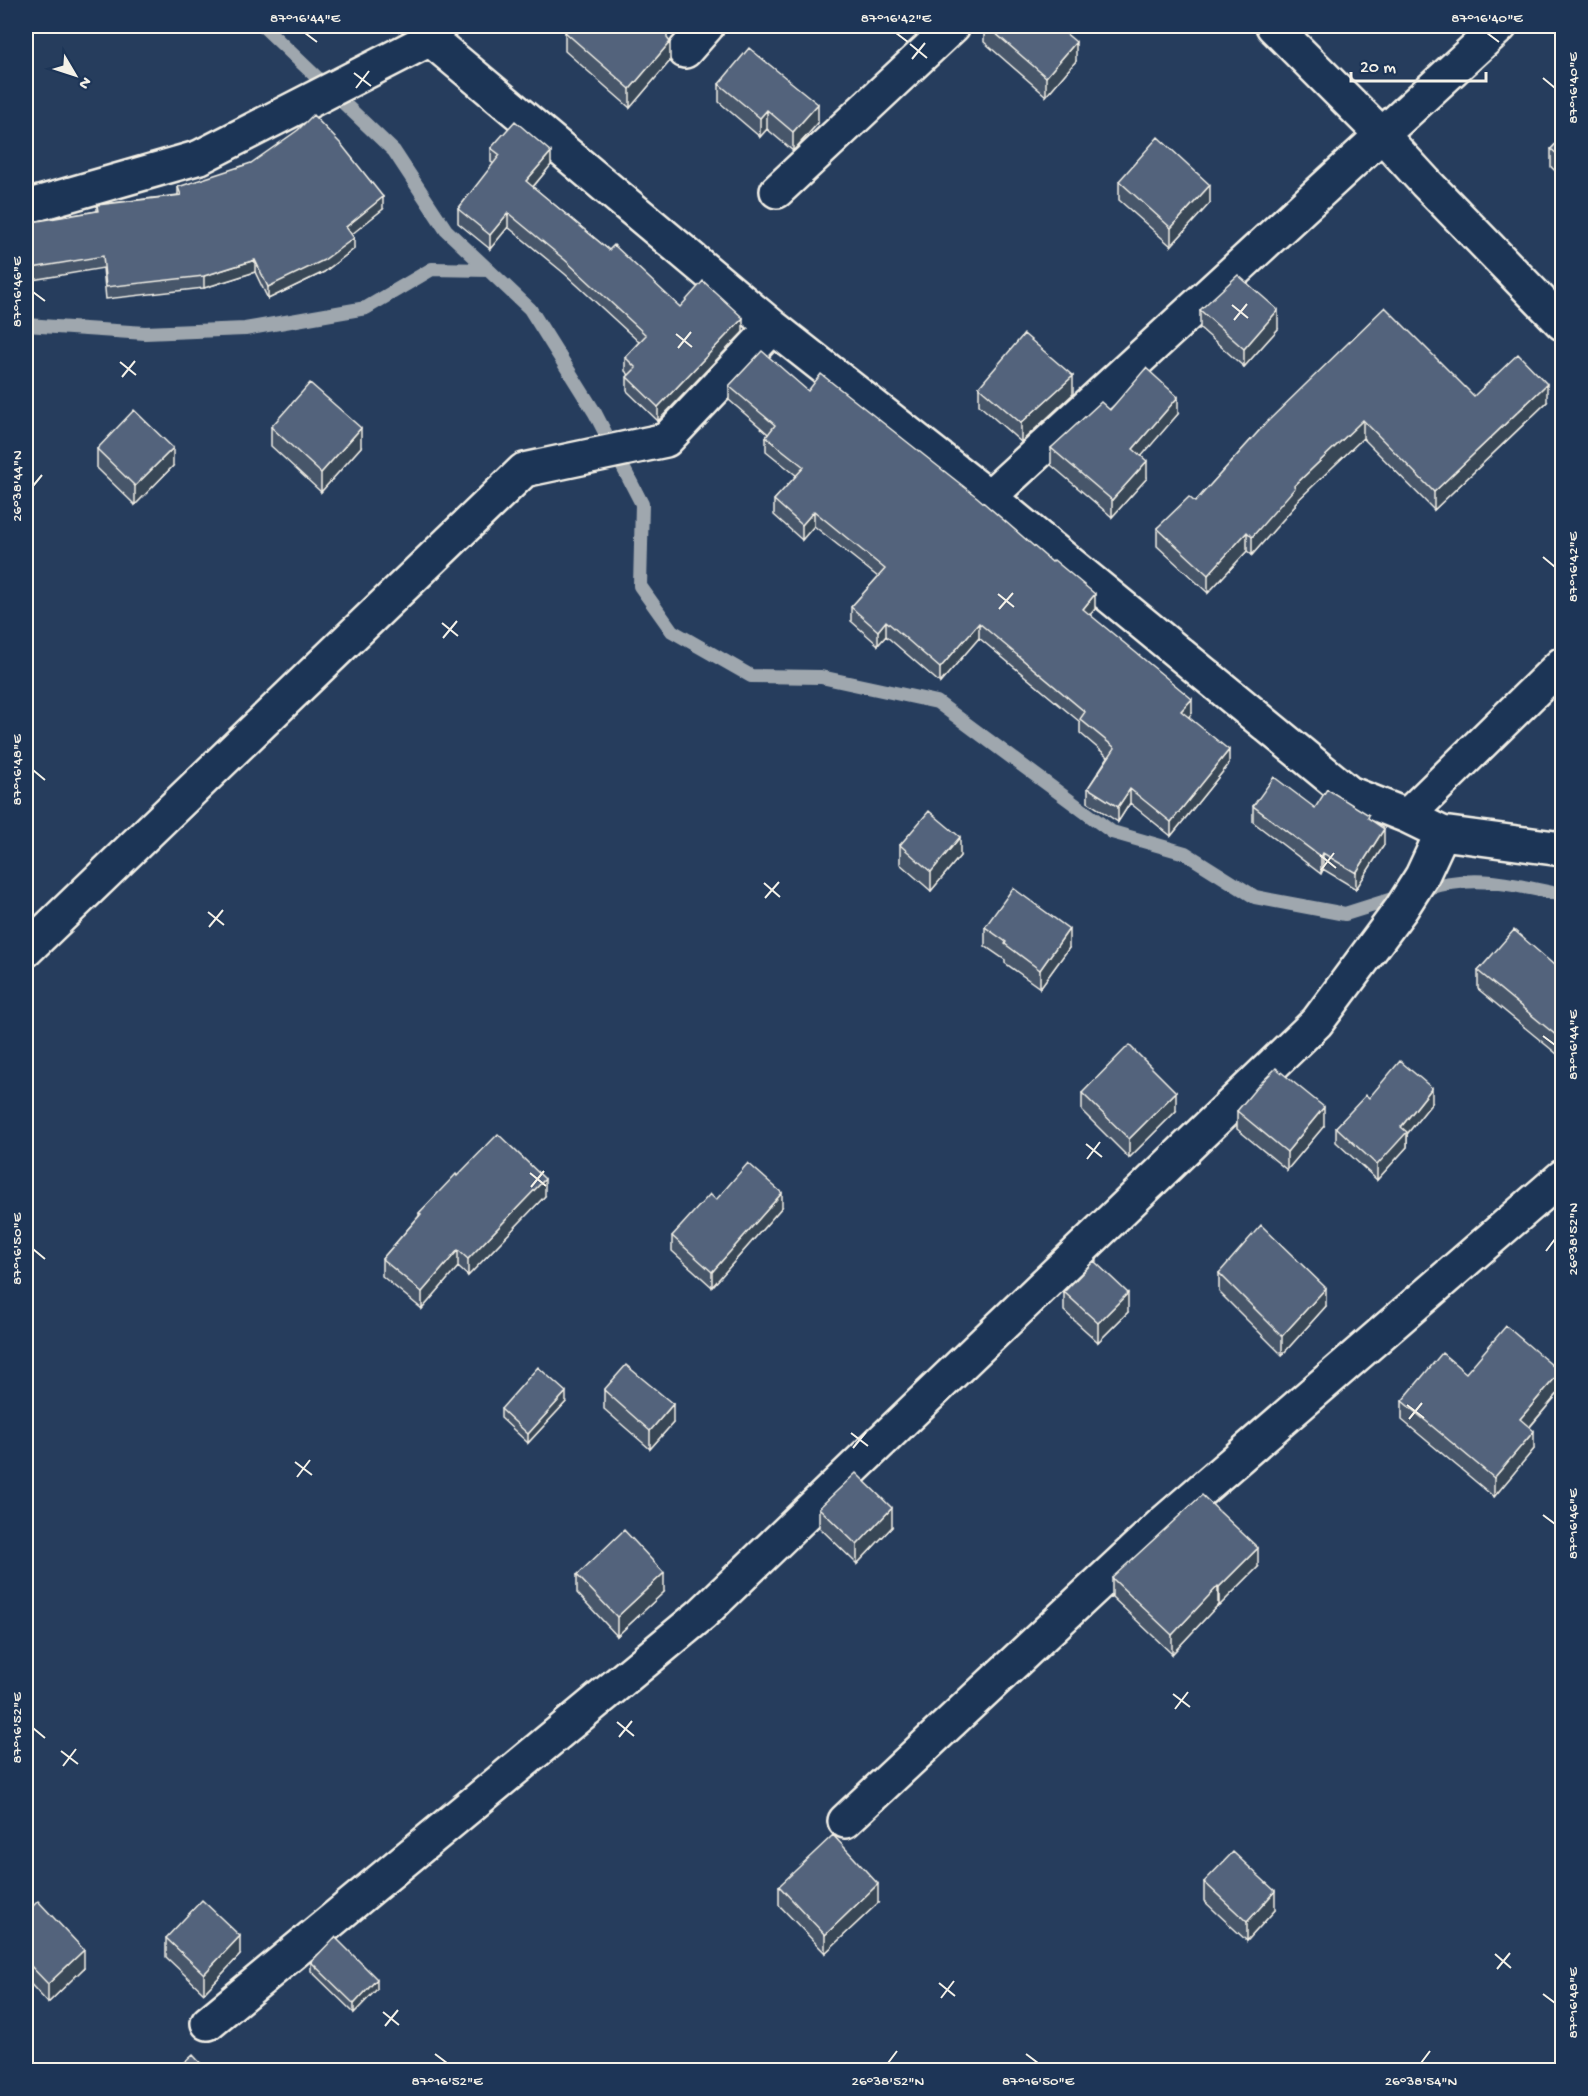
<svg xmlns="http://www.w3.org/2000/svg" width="1588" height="2096" viewBox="0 0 1588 2096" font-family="'Gochi Hand',sans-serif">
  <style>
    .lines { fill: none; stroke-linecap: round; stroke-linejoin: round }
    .stream { stroke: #9fa7ae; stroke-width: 14 }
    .minor-casing { stroke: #f4f1e8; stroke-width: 38 }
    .minor { stroke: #1d3557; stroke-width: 33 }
    .wall { fill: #47566a; stroke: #f4f1e8; stroke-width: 1.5 }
    .shaded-wall { fill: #394656; stroke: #f4f1e8; stroke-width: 1.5 }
    .building { fill: #52647b; stroke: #f4f1e8; stroke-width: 1.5 }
    .ticks { fill: none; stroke: #f4f1e8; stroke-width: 2 }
    .neatline { fill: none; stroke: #f4f1e8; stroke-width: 2 }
    .ticks-label { font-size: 15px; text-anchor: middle; fill: #f4f1e8 }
  </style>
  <rect width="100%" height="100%" fill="#263d5d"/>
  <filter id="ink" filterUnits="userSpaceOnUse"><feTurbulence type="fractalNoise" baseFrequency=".0167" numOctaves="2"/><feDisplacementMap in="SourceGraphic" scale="12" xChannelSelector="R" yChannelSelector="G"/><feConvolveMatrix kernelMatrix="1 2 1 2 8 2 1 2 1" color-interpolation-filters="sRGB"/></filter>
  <g filter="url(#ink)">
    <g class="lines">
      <path class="stream" d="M263 26 394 151 446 230 530 309 595 413 642 504 640 586 672 631 751 676 821 677 937 702 1112 832 1185 853 1255 897 1345 914 1402 896
        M26 325 145 333 245 329 366 308 432 269 488 270
        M1420 890C1474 873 1510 884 1562 895"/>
      <g class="minor-casing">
        <path id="minor" d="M1273 26 1382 135 1426 183 1562 323
          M430 39 773 327 989 497 1349 793 1407 816 1442 833 1562 849
          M685 51 707 26
          M777 191 953 26
          M26 207 200 157 430 39 439 26
          M989 497 1500 26
          M1407 816 1562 664
          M26 950 524 470 666 440 773 327
          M845 1821 1162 1524 1562 1177
          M208 2023 702 1614 1317 1022 1401 909 1422 876 1442 833"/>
      </g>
      <use href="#minor" class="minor"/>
    </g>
    <path class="wall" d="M565 26H663L670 61 630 108 565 51V32L569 28Z
      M984 26H1057L1076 61 1046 96 984 42Z
      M719 84 818 123 793 151 767 129 760 137 719 102Z
      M1563 136V178L1551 167V149Z
      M491 148 551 165 533 187 609 250 680 307 743 332 658 421 627 391V377L629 375 625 371V357L639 342 565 274 508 227 490 249 458 223V209L494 164 491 162Z
      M1119 181 1210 203 1171 246 1119 200Z
      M178 187 383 209 351 234 354 249 324 272 268 299 255 272 204 288 106 299 103 268 26 281V223L97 211V205L178 195Z
      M1200 310 1278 329 1244 367 1200 328Z
      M729 386 808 391 1095 609 1090 615 1192 713 1189 717 1229 764 1171 836 1130 803 1118 822 1088 802V788L1108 757 1080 733V722L979 638 940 683 886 636 878 645 851 621V607L878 577 814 526 802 540 774 515V500L797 476 766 451V437L768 434 729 400Z
      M979 387 1073 394 1021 442 979 405Z
      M1474 396 1547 402 1434 510 1363 438 1295 503V506L1252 555 1247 551 1208 593 1157 546V528L1195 502 1267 422Z
      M1110 410 1178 414 1141 456 1147 478 1112 517 1051 465V448Z
      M271 427 361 447 321 492 271 446Z
      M97 449 173 466 135 505 97 468Z
      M1253 806 1315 808 1369 819 1384 845 1356 889 1323 869 1321 874 1253 822Z
      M900 845 960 856 931 891 900 864Z
      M985 927 1069 948 1040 988 1005 963V960L985 946Z
      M1563 955V1059L1478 989V971L1554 965Z
      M1082 1093 1176 1111 1129 1158 1082 1111Z
      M1369 1098 1432 1103 1407 1134V1147L1377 1180 1336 1142V1127Z
      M1237 1111 1324 1126 1287 1170 1237 1129Z
      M457 1176 545 1196 468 1276 458 1267 422 1309 382 1276V1259L419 1216V1213Z
      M716 1200 782 1207 712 1287 672 1251V1236Z
      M1219 1273 1326 1306 1282 1355 1219 1292Z
      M1064 1292 1128 1312 1098 1342 1064 1311Z
      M1466 1373 1560 1391 1530 1427 1534 1449 1494 1497 1402 1420V1401Z
      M604 1390 673 1423 650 1449 604 1409Z
      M566 1402 528 1443 501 1418V1409Z
      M819 1508 892 1527 857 1564 819 1527Z
      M1258 1567 1219 1606 1218 1605 1172 1654 1112 1597V1578Z
      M577 1575 664 1592 617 1636 577 1593Z
      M1204 1882 1275 1910 1247 1941 1204 1901Z
      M779 1886 878 1903 825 1953 779 1905Z
      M26 1913 84 1968 48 2003 26 1979Z
      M166 1938 240 1955 204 1993 166 1957Z
      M311 1962 377 1989 354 2013 311 1971Z"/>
    <path class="shaded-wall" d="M670 42V61L630 108V89Z
      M1076 42V61L1046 96V77Z
      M818 104V123L793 151V132Z
      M767 110V129L760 137V118Z
      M551 152V165L526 195V181Z
      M1210 185V203L1171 246V228Z
      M383 197V209L346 239V227Z
      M508 213V227L490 249V235Z
      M354 238V249L324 272 268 299V287Z
      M255 260V272L204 288V276Z
      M1278 310V329L1244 367V349Z
      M743 318V332L658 421V407Z
      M1073 376V394L1021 442V423Z
      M1547 384V402L1434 510V492Z
      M1178 397V414L1133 466V449Z
      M1363 420V438L1295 503V506L1252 555V537L1294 486Z
      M361 428V447L321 492V473Z
      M173 448V466L135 505V486Z
      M1147 461V478L1112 517V500Z
      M814 511V526L802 540V525Z
      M1247 532V551L1208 593V575Z
      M1095 594V609L1083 623V609Z
      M886 621V636L878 645V631Z
      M979 623V638L940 683V668Z
      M1192 699V713L1181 726V711Z
      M1229 750V764L1171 836V822Z
      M1130 789V803L1118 822V807Z
      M1384 829V845L1356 889V873Z
      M960 837V856L931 891V872Z
      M1323 853V869L1321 874V857Z
      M1069 929V948L1040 988V970Z
      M1432 1088V1103L1407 1134V1147L1377 1180V1165L1401 1127Z
      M1176 1092V1111L1129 1158V1139Z
      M1324 1107V1126L1287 1170V1152Z
      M545 1179V1196L468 1276V1259Z
      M782 1193V1207L712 1287V1272Z
      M458 1250V1267L422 1309V1292Z
      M1326 1288V1306L1282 1355V1336Z
      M1128 1293V1312L1098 1342V1323Z
      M1560 1372V1391L1520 1438V1419Z
      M566 1392V1402L528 1443V1434Z
      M673 1404V1423L650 1449V1431Z
      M1534 1431V1449L1494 1497V1478Z
      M892 1508V1527L857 1564V1545Z
      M1258 1548V1567L1219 1606V1587Z
      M664 1573V1592L617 1636V1617Z
      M1218 1586V1605L1172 1654V1635Z
      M878 1884V1903L825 1953V1935Z
      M1275 1891V1910L1247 1941V1922Z
      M240 1936V1955L204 1993V1974Z
      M84 1950V1968L48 2003V1984Z
      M377 1979V1989L354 2013V2004Z"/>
    <path class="building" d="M571 26H663L667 29V38L670 42 630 89 565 32Z
      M987 26H1057L1076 42 1046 77Z
      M749 48 818 104 793 132 767 110 760 118 719 84Z
      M313 115 341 144 383 197 346 227 354 238 324 260 268 287 255 260 204 276 106 287 103 256 26 269V223L98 211 97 205 181 195 178 187 251 163 298 130Z
      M515 121 551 152 526 181 609 250 614 245 680 307 703 281 743 318 658 407 627 377 636 368 625 357 646 335 565 260 508 213 490 235 458 209 500 155 491 148Z
      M1563 136V159L1551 149Z
      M1158 137 1210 185 1171 228 1119 181Z
      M1238 275 1278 310 1244 349 1200 310Z
      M1385 307 1474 396 1518 354 1547 384 1434 492 1363 420 1294 486 1295 488 1252 537 1247 532 1208 575 1157 528 1189 497 1195 502 1267 422Z
      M1024 334 1073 376 1021 423 979 387Z
      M762 351 808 391 821 374 977 497 1052 562 1054 560 1095 594 1083 609 1192 699 1181 711 1229 750 1171 822 1130 789 1118 807 1088 788 1115 748 1080 719 1085 712 979 623 940 668 886 621 878 631 851 607 885 569 814 511 802 525 774 500 804 467 766 437 775 425 729 386Z
      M1146 368 1178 397 1133 449 1147 461 1112 500 1051 448 1101 402 1110 410Z
      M310 383 361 428 321 473 271 427Z
      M134 410 173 448 135 486 97 449Z
      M1274 777 1315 808 1327 789 1369 815 1368 818 1384 829 1356 873 1323 853 1321 857 1253 806Z
      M929 811 960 837 931 872 900 845Z
      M1013 888 1069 929 1040 970 1005 944 1006 942 985 927Z
      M1514 930 1554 965 1563 955V1041L1478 971Z
      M1129 1045 1176 1092 1129 1139 1082 1093Z
      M1400 1061 1432 1088 1401 1127 1407 1132 1377 1165 1336 1127 1366 1095 1369 1098Z
      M1276 1068 1324 1107 1287 1152 1237 1111 1257 1087Z
      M498 1134 545 1179 468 1259 458 1250 422 1292 382 1259 421 1214 419 1213 456 1174 457 1176Z
      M748 1163 782 1193 712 1272 672 1236 710 1194 716 1200Z
      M1261 1225 1326 1288 1282 1336 1219 1273Z
      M1094 1261 1128 1293 1098 1323 1064 1292Z
      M1506 1326 1560 1372 1520 1419 1534 1431 1494 1478 1402 1401 1442 1353 1466 1373Z
      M626 1365 673 1404 650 1431 604 1390Z
      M538 1367 566 1392 528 1434 501 1409Z
      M856 1473 892 1508 857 1545 819 1508Z
      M1202 1495 1258 1548 1219 1587 1218 1586 1172 1635 1112 1578Z
      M624 1530 664 1573 617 1617 577 1575Z
      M833 1835 878 1884 825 1935 779 1886Z
      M1233 1852 1275 1891 1247 1922 1204 1882Z
      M202 1900 240 1936 204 1974 166 1938Z
      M38 1901 84 1950 48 1984 26 1961V1913Z
      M335 1937 377 1979 354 2004 311 1962Z
      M193 2055 207 2070H176Z"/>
  </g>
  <path class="ticks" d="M305 33 317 42M896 33 908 42M1487 33 1499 42M910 44 927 58M912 59 925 43M354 73 371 86M1543 78 1555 88M356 88 369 71M33 292 45 301M1232 305 1248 318M1234 320 1247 304M676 334 692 347M678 348 691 332M120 362 136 375M122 377 135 361M33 486 42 475M1543 557 1555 567M998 594 1014 607M999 609 1013 593M442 623 458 636M443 638 457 621M33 770 45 780M1320 855 1336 868M1321 870 1334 853M764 883 780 897M765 898 779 882M208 912 224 925M209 927 223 910M1543 1036 1555 1045M1086 1144 1102 1157M1087 1159 1100 1142M530 1173 546 1186M531 1187 544 1171M33 1249 45 1259M1546 1251 1555 1239M1407 1405 1424 1418M1409 1419 1422 1403M851 1433 868 1446M853 1448 866 1432M295 1462 312 1475M297 1477 310 1460M1543 1515 1555 1524M1173 1694 1190 1707M1175 1709 1188 1692M617 1722 634 1736M33 1728 45 1738M619 1737 632 1721M61 1751 78 1764M63 1766 76 1749M1495 1954 1511 1968M1497 1969 1510 1953M939 1983 955 1996M1543 1994 1555 2003M941 1998 954 1981M383 2012 399 2025M385 2026 398 2010M435 2054 447 2063M1026 2054 1038 2063M888 2063 897 2051M1421 2063 1430 2051"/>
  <rect width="1588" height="2096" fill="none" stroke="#1d3557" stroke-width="66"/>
  <g transform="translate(75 75) rotate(129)" stroke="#1d3557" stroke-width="4.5" paint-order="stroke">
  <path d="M0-4.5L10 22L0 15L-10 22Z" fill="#f4f1e8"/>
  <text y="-9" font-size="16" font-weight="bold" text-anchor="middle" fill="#f4f1e8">N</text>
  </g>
  <path d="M1351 72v9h135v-9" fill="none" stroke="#f4f1e8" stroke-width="3"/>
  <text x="1360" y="72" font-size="18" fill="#f4f1e8" stroke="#1d3557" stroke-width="4.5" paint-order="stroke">20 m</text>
  <rect x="33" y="33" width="1522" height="2030" class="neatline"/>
  <g class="ticks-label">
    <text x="305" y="22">87°16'44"E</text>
    <text x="896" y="22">87°16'42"E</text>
    <text x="1487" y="22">87°16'40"E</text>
    <text transform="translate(1572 88) rotate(-90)" y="5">87°16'40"E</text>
    <text transform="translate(16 292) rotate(-90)" y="5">87°16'46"E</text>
    <text transform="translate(16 486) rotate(-90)" y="5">26°38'44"N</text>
    <text transform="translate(1572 567) rotate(-90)" y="5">87°16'42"E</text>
    <text transform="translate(16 770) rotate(-90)" y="5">87°16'48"E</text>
    <text transform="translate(1572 1045) rotate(-90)" y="5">87°16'44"E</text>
    <text transform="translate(1572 1239) rotate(-90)" y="5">26°38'52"N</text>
    <text transform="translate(16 1249) rotate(-90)" y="5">87°16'50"E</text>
    <text transform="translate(1572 1524) rotate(-90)" y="5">87°16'46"E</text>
    <text transform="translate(16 1728) rotate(-90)" y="5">87°16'52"E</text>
    <text transform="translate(1572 2003) rotate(-90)" y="5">87°16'48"E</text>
    <text x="447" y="2085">87°16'52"E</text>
    <text x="888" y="2085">26°38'52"N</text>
    <text x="1038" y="2085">87°16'50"E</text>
    <text x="1421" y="2085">26°38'54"N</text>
  </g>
</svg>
